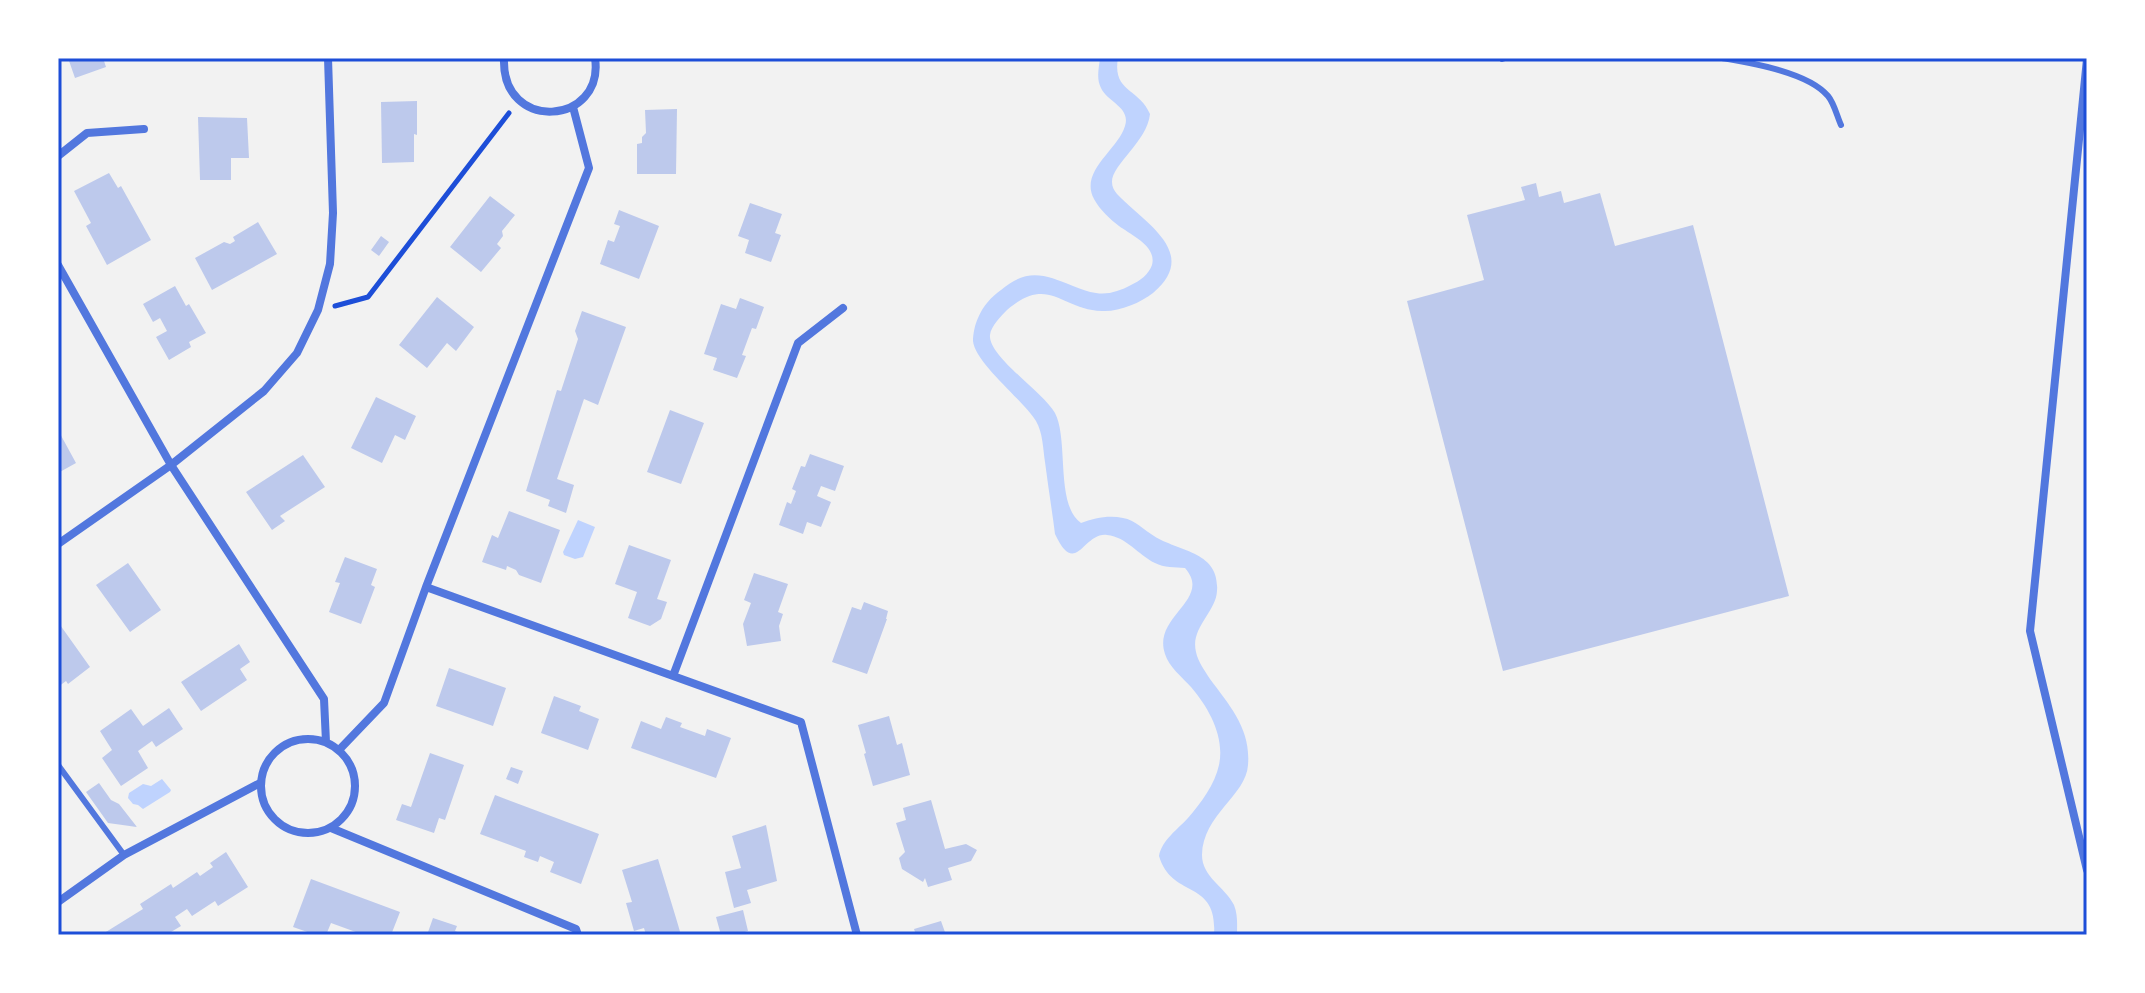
<svg xmlns="http://www.w3.org/2000/svg" width="2145" height="993" viewBox="0 0 2145 993" font-family="Arial,sans-serif">
  <style>
    .water { fill: #bfd3fe }
    .building { fill: #bdc9ec }
    .lines { fill: none; stroke-linecap: round; stroke-linejoin: round }
    .path { stroke: #1d4ed8; stroke-width: 5 }
    .service { stroke: #5277de; stroke-width: 6 }
    .minor { stroke: #5277de; stroke-width: 8 }
    .neatline { fill: none; stroke: #1d4ed8; stroke-width: 3 }
  </style>
  <rect width="100%" height="100%" fill="#f2f2f2"/>
  <path class="water" d="M1100 58H1118C1112 92 1139 88 1150 114 1147 142 1112 164 1112 182 1112 187 1114 190 1117 194 1146 224 1200 253 1153 293 1140 303 1119 312 1102 311 1061 310 1049 274 1007 310 1001 316 991 326 990 335 988 356 1043 392 1055 413 1069 440 1055 505 1081 523 1094 518 1109 515 1123 518 1135 520 1144 530 1154 536 1179 552 1220 551 1217 591 1216 612 1190 628 1196 652 1198 662 1205 671 1210 679 1230 706 1251 729 1248 765 1246 796 1203 814 1202 855 1202 877 1225 887 1234 905 1238 915 1237 925 1237 935H1214C1218 878 1172 900 1159 856 1162 840 1178 829 1188 818 1201 803 1215 784 1219 765 1225 737 1209 708 1191 687 1182 677 1169 667 1165 654 1152 616 1213 600 1185 568 1175 567 1164 568 1155 563 1138 555 1127 537 1107 535 1083 532 1076 579 1055 534 1052 510 1048 486 1045 462 1043 449 1043 433 1036 421 1023 400 975 363 973 341 973 334 975 324 978 318 983 306 991 297 1001 290 1027 268 1044 274 1073 286 1081 289 1088 292 1096 293 1108 295 1120 291 1131 285 1140 281 1149 274 1152 265 1157 246 1131 235 1119 226 1110 219 1100 210 1094 199 1079 171 1118 150 1125 126 1131 107 1107 102 1101 88 1096 78 1099 68 1100 58Z
    M578 520 595 527 583 557 575 559 564 555 563 552Z
    M162 779 171 790 170 792 143 809 138 805 133 804 128 798 129 793 143 784 151 786Z"/>
  <path class="building" d="M68 58H112L104 61 106 67 75 78Z
    M417 101V135L414 134V162L382 163 381 102Z
    M677 109 676 174H637V144L642 143V137L646 133 645 110Z
    M198 117 247 118 249 158H231V180H200Z
    M109 173 118 188 121 186 151 240 107 265 86 226 91 223 74 191Z
    M1536 183 1539 197 1561 191 1564 203 1600 193 1615 246 1693 225 1789 596 1503 671 1407 301 1484 280 1467 215 1525 200 1521 187Z
    M490 196 515 215 502 231 503 236 497 244 501 248 481 272 450 247Z
    M750 203 782 214 775 233 781 235 771 262 745 253 749 240 738 236Z
    M619 210 659 226 639 279 600 264 608 240 614 242 620 226 614 224Z
    M258 222 277 254 212 290 195 258 224 242 230 244 235 241 233 237Z
    M381 236 389 242 379 256 371 250Z
    M175 286 186 306 189 304 206 333 189 342 191 347 169 360 156 337 167 331 160 318 153 322 143 304Z
    M437 297 474 327 456 351 447 343 427 368 399 345Z
    M740 298 764 307 756 329 752 328 742 355 746 356 737 378 713 370 717 358 704 354 721 304 736 309Z
    M582 311 626 327 598 405 584 399 557 479 574 485 566 513 548 506 550 500 526 491 557 390 561 391 578 339 575 331Z
    M376 397 416 416 405 440 395 435 382 463 351 448Z
    M670 410 704 423 681 484 647 472Z
    M58 430 76 463 58 473Z
    M810 454 844 466 835 491 821 486 817 496 831 502 821 527 807 522 803 534 779 525 787 502 791 504 796 491 792 489 801 466 805 467Z
    M303 455 325 487 280 516 285 521 272 530 246 492Z
    M509 511 560 530 541 583 519 575 516 570 507 566 506 570 482 562 492 535 498 538Z
    M629 545 671 560 657 599 667 602 661 619 650 626 628 618 637 592 615 584Z
    M345 557 377 569 371 585 375 587 361 624 329 612 340 583 335 582Z
    M128 563 161 610 130 632 96 585Z
    M754 573 788 584 778 612 783 614 779 626 781 641 747 646 743 624 751 603 744 600Z
    M864 602 888 611 886 619H887L867 674 832 662 852 607 861 610Z
    M58 622 90 667 68 684 66 681 58 687Z
    M239 644 250 662 240 669 247 680 201 711 181 682Z
    M449 668 506 688 493 726 436 706Z
    M554 696 581 706 579 711 599 719 588 750 541 733Z
    M169 708 183 729 156 747 152 741 138 751 148 768 121 786 102 758 112 750 100 731 131 709 143 726Z
    M889 716 897 745 902 743 910 775 873 786 864 754 866 753 858 725Z
    M666 717 682 723 680 727 705 736 707 729 731 738 716 778 631 748 641 721 661 729Z
    M430 753 464 765 445 820 439 818 434 833 396 820 402 804 411 807Z
    M511 767 523 771 518 784 506 779Z
    M99 783 111 800 119 804 137 827 108 823 86 792Z
    M495 795 599 834 581 884 550 872 554 862 540 856 538 862 524 857 526 851 480 834Z
    M931 800 945 849 966 844 977 850 971 861 948 868 952 880 928 887 925 878 923 882 902 869 899 858 905 852 896 823 906 820 903 808Z
    M766 825 777 881 747 890 751 903 734 908 725 872 741 868 732 836Z
    M226 852 248 887 218 906 215 901 192 916 187 909 175 917 181 926 166 935H101L143 909 140 904 171 884 173 888 197 872 200 876 213 867 210 863Z
    M658 859 676 918 681 935H646L644 928 634 931 626 903 632 902 622 870Z
    M311 879 400 912 391 935H364L331 923 326 935H316L293 927Z
    M743 910 748 931 735 935H721L716 917Z
    M433 918 457 926 455 931 465 935H427Z
    M941 921 946 935H916L914 929Z"/>
  <g class="lines">
    <path class="path" d="M335 306 368 297 509 113"/>
    <path class="service" d="M1722 58C1751 63 1808 72 1828 96 1834 103 1837 116 1841 125
      M1502 59 1505 58
      M58 765 124 855"/>
    <path class="minor" d="M504 58C501 134 605 125 595 58
      M2087 59 2030 631 2087 870
      M58 156 87 133 144 129
      M58 265 171 465 324 699 326 742
      M58 544 171 465 264 391 297 353 318 310 330 264 333 213 328 58
      M426 587 801 722 857 935
      M673 676 798 343 843 308
      M261 786a47 47 0 1 1 94 0a47 47 0 1 1-94 0Z
      M339 750 384 703 426 587 589 168 573 107
      M331 828 576 929 578 935
      M58 902 124 855 260 783"/>
  </g>
  <rect width="2145" height="993" fill="none" stroke="#ffffff" stroke-width="120"/>
  <rect x="60" y="60" width="2025" height="873" class="neatline"/>
</svg>
